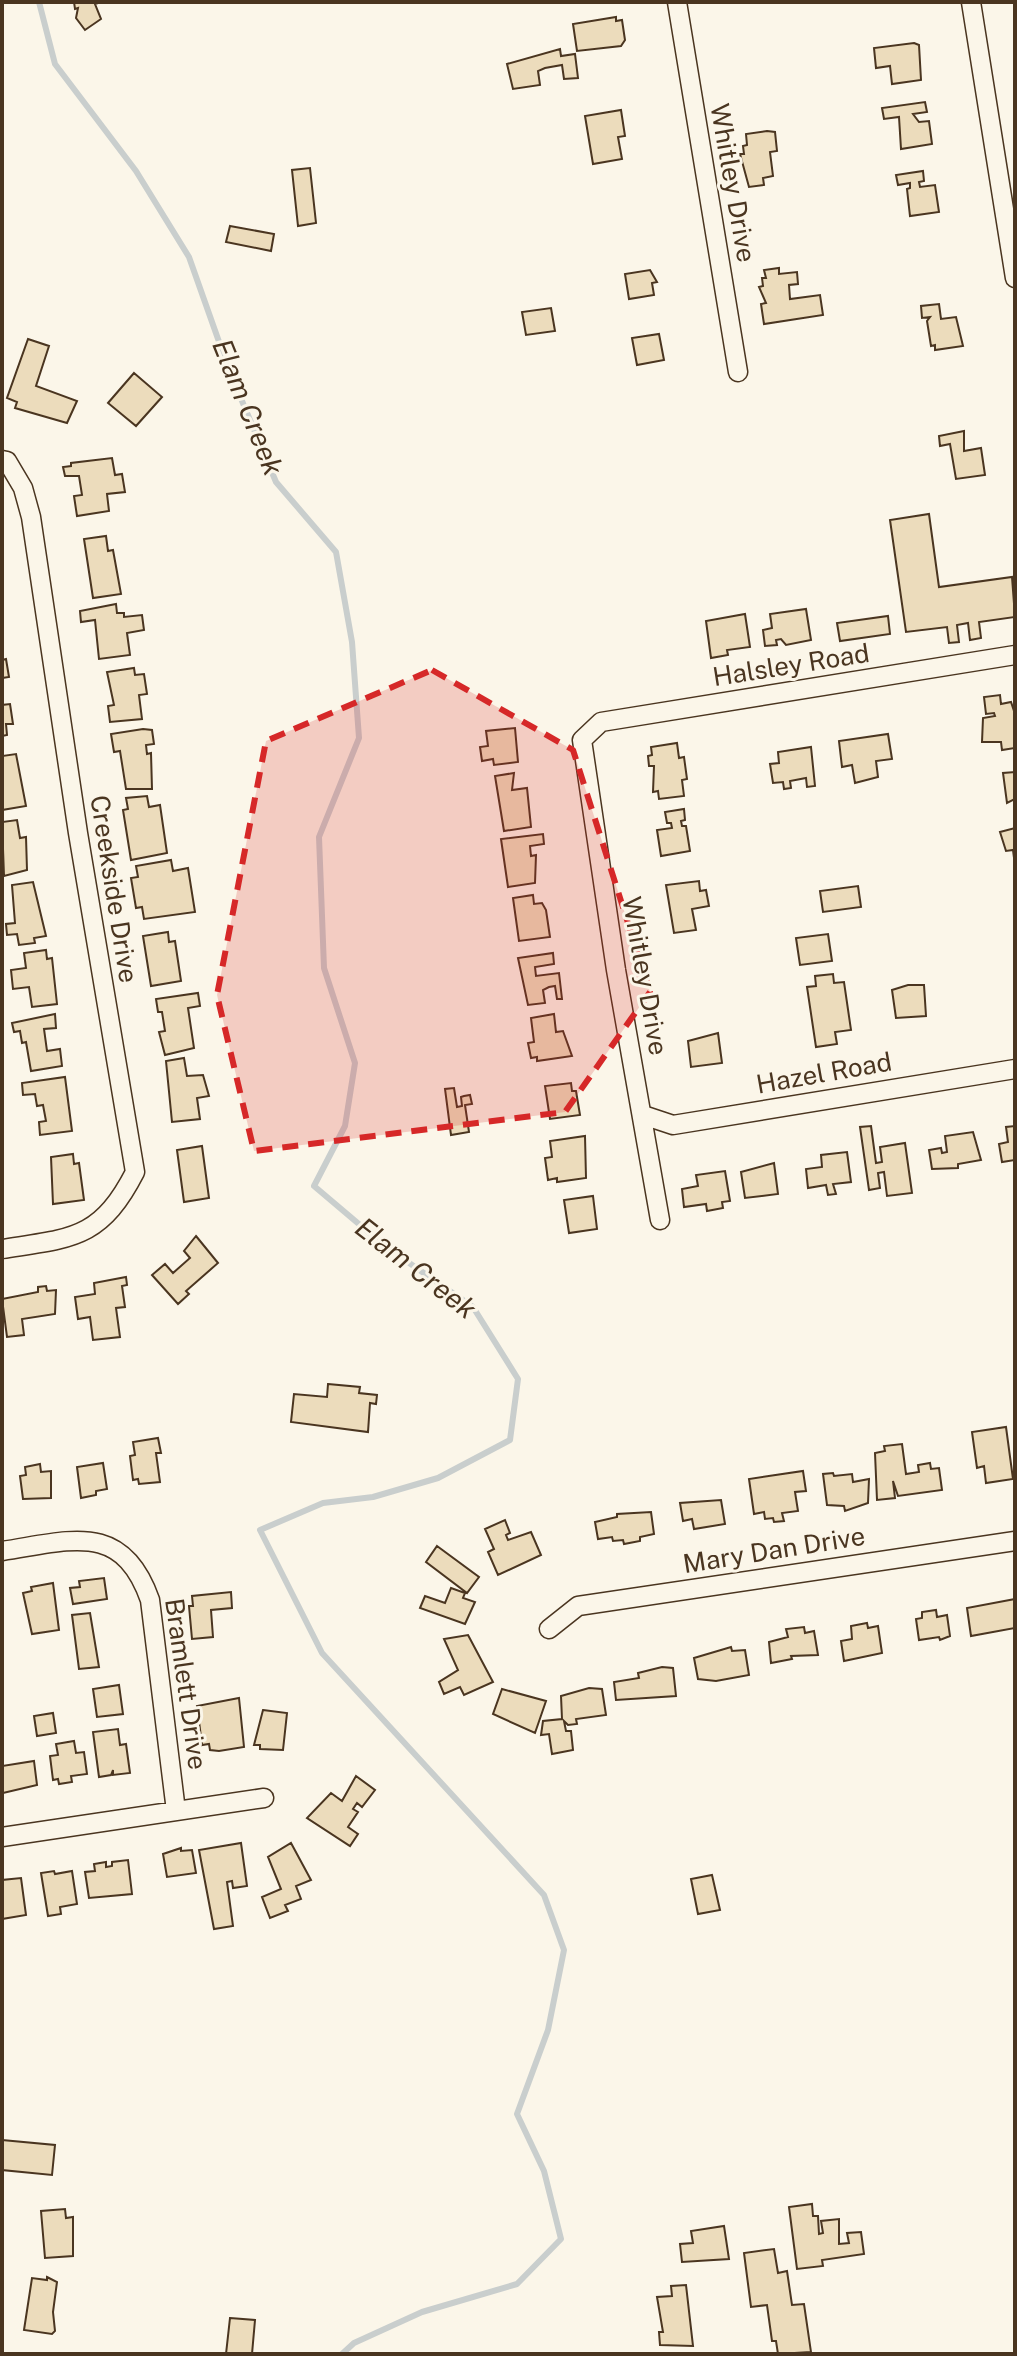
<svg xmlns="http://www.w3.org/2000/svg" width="1017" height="2356" viewBox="0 0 1017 2356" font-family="'Public Sans',sans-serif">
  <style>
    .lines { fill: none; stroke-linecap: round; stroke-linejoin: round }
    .stream { stroke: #c9cecd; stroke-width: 6 }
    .building { fill: #ecdcbc; stroke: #4a3520; stroke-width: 2 }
    .minor-casing { stroke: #4a3520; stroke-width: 21 }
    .minor { stroke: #fbf6e9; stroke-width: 18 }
    .marked { fill: #d62828; fill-opacity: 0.2; stroke: #d62828; stroke-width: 6; stroke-dasharray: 16 10; stroke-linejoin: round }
    .labels { text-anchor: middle; stroke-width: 6; stroke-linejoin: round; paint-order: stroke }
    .street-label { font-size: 26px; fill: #4a3520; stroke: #fbf6e9 }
    .water-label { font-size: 28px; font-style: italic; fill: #4a3520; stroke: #fbf6e9 }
  </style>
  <rect width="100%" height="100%" fill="#fbf6e9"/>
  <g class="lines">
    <path class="stream" d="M39 2 55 64 136 171 189 257 229 370 276 482 336 552 352 642 359 738 319 837 324 968 355 1063 345 1126 314 1186 386 1247 473 1307 518 1379 510 1440 438 1478 373 1497 323 1503 260 1530 322 1653 544 1895 564 1950 548 2030 517 2114 544 2171 561 2239 517 2284 422 2312 354 2343 342 2354"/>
  </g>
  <path class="building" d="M74 2H101L95 4 101 19 85 30 76 18 78 8 75 9Z
    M616 17V21L622 20 625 40 621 46 577 51 573 24Z
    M914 43 919 45 921 80 892 84 890 66 876 68 874 48Z
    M560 49 561 56 575 54 578 78 564 79 562 65 545 68 538 71 540 85 513 89 507 64Z
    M925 102 927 112 913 114 919 122 929 121 932 144 901 149 899 117 884 119 882 108Z
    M621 110 625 136 618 137 622 159 593 164 585 116Z
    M767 131 775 132 777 151 770 152 773 176 763 178 764 185 749 187 740 154H744L743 146 747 145 746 134Z
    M310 168 316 223 298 226 292 170Z
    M923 171 924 181 919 182 920 187 935 185 939 212 910 216 907 189 910 188V183L898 185 896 175Z
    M230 226 274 234 271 251 226 242Z
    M779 268V274L797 272 798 284 789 285 790 299 820 295 823 315 764 324 761 304 766 303 759 287 763 286 762 278H766L764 270Z
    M650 270 657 282 652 283 654 295 629 299 625 274Z
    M939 304 941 319 956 317 963 346 935 350V345L931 346 927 321 930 317 922 318 921 306Z
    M551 308 555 331 526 335 522 312Z
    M659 334 664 360 637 365 632 338Z
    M28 339 49 346 36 386 77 401 67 423 15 408 17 402 7 398Z
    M134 373 162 397 136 426 108 403Z
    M964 431V451L981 448 985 475 956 479 950 444 940 446 939 436Z
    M112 458 115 475 122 474 125 492 107 494 109 511 77 516 74 496 82 495 79 476H65L63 467 71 466V463Z
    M929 514 939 587 1012 577 1015 617 979 622 981 638 970 640 968 623 957 625 959 642 949 643 947 627 906 632 890 520Z
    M106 536 108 551 113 550 121 594 93 598 84 539Z
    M116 604 117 613H124V617L142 615 144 630 127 633 130 655 99 659 95 620 81 622 80 611Z
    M806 609 811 640 786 645 781 639 776 640 777 645 765 646 763 630 772 628 770 614Z
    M745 614 750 647 727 650 728 655 711 658 706 621Z
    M888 616 890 634 840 641 837 623Z
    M6 659 9 677 2 678V660Z
    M134 668 135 675 144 674 147 694 139 695 142 719 110 722 108 706 114 705 107 672Z
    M1000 695 1001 704 1011 702 1015 714V748L1002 750 1001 742H982L983 718 995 716 994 713 986 714 984 697Z
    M10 704 13 724H6L7 735 2 736V705Z
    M515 728 518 762 494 765 493 759 482 761 480 747 488 746 486 731Z
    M143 729 152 730 154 744 146 745 147 754 151 753 152 789H126L120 751 114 752 111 734Z
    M888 734 892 759 876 761 878 777 855 783 852 765 842 767 839 741Z
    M677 743 679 758 684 757 687 779 682 780 684 796 659 799 658 791 653 792 654 766H649L648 756 652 755 651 747Z
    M811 747 815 786 807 787 806 778 790 781 791 788 784 789 783 782 773 783 770 764 779 763 778 752Z
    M16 754 26 806 2 810V756Z
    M1015 772V799L1007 803 1003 773Z
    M514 773 512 790 527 788 531 827 504 831 495 776Z
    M147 796 149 807 160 805 167 853 131 860 123 810 128 809 126 798Z
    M684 809 685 820 681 821 682 826H686L690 851 661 856 657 830 672 828 671 823H667L665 812Z
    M17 820 20 838 26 837 27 870 4 876 2 822Z
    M1015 828V866L1013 850 1006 851 1000 832Z
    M543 834 544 844 530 846 531 856 536 855 535 883 508 887 501 839Z
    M171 860 173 871 188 868 195 912 144 919 142 907 136 908 131 878 138 877 136 866Z
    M699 881 700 891 706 890 709 906 692 909 696 930 674 933 666 885Z
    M33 882 46 936 34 938 35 943 19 945 17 934 7 935 6 924 15 923 12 885Z
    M858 886 861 907 823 912 820 891Z
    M533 895 534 904 542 903 546 910 550 937 519 941 513 898Z
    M168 932 169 942 175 941 181 981 151 986 143 936Z
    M828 934 832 961 800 965 796 938Z
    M46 950 47 959 52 958 57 1004 32 1007 29 987 13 989 11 970 26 968 24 953Z
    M553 953 554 964 535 967 536 976 559 973 562 999H557L555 986 549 987 543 990 545 1003 528 1005 518 958Z
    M833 974 834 983 844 982 851 1030 835 1032 837 1044 816 1047 807 987 816 986 815 976Z
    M908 985H924L926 1016 896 1018 892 990Z
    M198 993 200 1006 188 1008 194 1048 165 1055 159 1032 165 1031 162 1012H158L156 999Z
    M55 1014 56 1028 44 1029 47 1051 60 1049 62 1066 31 1071 26 1042 22 1043 20 1031 14 1032 12 1023Z
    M554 1014 556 1032 563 1031 572 1056 537 1061V1057L531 1058 528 1043 534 1042 531 1018Z
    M718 1033 722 1063 691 1067 688 1041Z
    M184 1058 187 1076 203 1075 209 1096 197 1098 200 1119 172 1122 166 1061Z
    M65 1077 72 1131 40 1135 39 1122 46 1121 43 1105 37 1106 35 1094 23 1095 22 1083Z
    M571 1083 572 1091H576L580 1115 550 1119 545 1086Z
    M454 1088 457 1107 462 1106 461 1097 464 1096 470 1095 472 1104 465 1105 469 1132 451 1135 445 1089Z
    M871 1126 876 1163 882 1162 880 1147 905 1143 912 1193 887 1196 884 1172 878 1173 880 1188 869 1190 860 1127Z
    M1015 1126V1160L1002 1162 999 1144 1008 1142 1006 1127Z
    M973 1132 981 1160 958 1164V1168L932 1169 929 1150 941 1148 942 1153 947 1152 945 1136Z
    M585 1136 586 1178 557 1182V1178L548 1180 545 1158 552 1157 550 1141Z
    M202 1146 209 1198 184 1202 177 1150Z
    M847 1152 851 1182 833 1184 836 1194 828 1195 826 1185 808 1188 806 1169 822 1167 821 1155Z
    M73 1154 74 1164 79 1163 84 1200 53 1204 51 1157Z
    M774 1163 778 1194 745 1198 741 1172Z
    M725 1171 730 1201 722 1202 723 1208 707 1211 706 1204 684 1207 682 1189 698 1186 696 1175Z
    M593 1196 597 1229 569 1233 564 1200Z
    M196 1236 218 1263 186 1291 189 1294 178 1304 152 1275 165 1264 173 1273 190 1258 184 1251Z
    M126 1277 127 1285 122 1286 125 1307 116 1308 120 1337 93 1340 90 1317 78 1319 75 1297 95 1294 94 1283Z
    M46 1286 47 1291 56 1290 55 1314 22 1319 24 1335 7 1337 2 1299 38 1292V1287Z
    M328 1384 360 1387 359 1393 377 1395 376 1404 370 1403 368 1432 291 1422 294 1394 327 1397Z
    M1006 1427 1013 1479 986 1483 984 1466 977 1468 972 1432Z
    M158 1438 161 1453H156L160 1482 139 1484 138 1479 133 1480 130 1456 135 1455 133 1442Z
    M902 1444 906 1474 919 1472 918 1465 930 1463 931 1469 939 1468 942 1490 898 1496 893 1481 895 1498 877 1500 875 1453 885 1451 884 1446Z
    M103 1463 107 1489 96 1491V1495L81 1498 77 1467Z
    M40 1464 41 1472 51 1471V1498L23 1499 20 1476 26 1475 25 1467Z
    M803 1471 806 1491 795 1492 798 1511 782 1513 784 1521 774 1522 773 1518 765 1519 764 1512 754 1514 749 1479Z
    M833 1473 834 1476 852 1474 853 1482 869 1479 868 1503 845 1511 844 1506 827 1505 823 1474Z
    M721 1500 725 1524 694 1529 692 1519 683 1521 680 1503Z
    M651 1512 654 1534 640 1537V1541L624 1544 623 1540 613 1541 612 1537 598 1539 595 1522 617 1517V1514Z
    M505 1520 510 1533 506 1535 508 1540 531 1532 541 1555 498 1575 488 1552 494 1549 485 1529Z
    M437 1546 479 1577 467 1593 426 1562Z
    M104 1578 107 1599 73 1604 70 1588 80 1587 79 1581Z
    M53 1583 59 1630 32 1634 23 1593 32 1591 31 1587Z
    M451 1588 465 1593 463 1598 475 1602 465 1624 420 1608 425 1596 445 1603Z
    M231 1592 232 1608 211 1610 213 1637 192 1639 189 1606H193L192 1596Z
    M1015 1599V1628L971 1636 967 1608Z
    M936 1610 937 1617 947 1615 950 1636 940 1640 939 1637 919 1640 916 1619 922 1618V1612Z
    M90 1613 99 1667 79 1669 72 1615Z
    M867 1623 868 1628 878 1626 882 1653 844 1661 841 1641 852 1639 851 1626Z
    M804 1627 805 1633 814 1631 818 1655 791 1656 792 1659 771 1663 769 1642 788 1637 786 1629Z
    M468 1635 493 1682 464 1695 460 1687 444 1694 439 1682 458 1670 444 1639Z
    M731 1647 732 1651 745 1650 749 1675 716 1681 698 1679 694 1658Z
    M662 1667 673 1668 676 1696 616 1700 614 1682 639 1678 638 1673Z
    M119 1685 123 1714 97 1717 93 1689Z
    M589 1688 602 1689 606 1715 576 1719 577 1724 568 1725 564 1721 566 1731H571L573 1750 552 1754 549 1734 541 1735 543 1721 562 1719 561 1696Z
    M502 1689 546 1701 535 1733 493 1714Z
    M239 1698 244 1747 219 1751 210 1750 209 1744 202 1745 197 1706Z
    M263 1710 287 1713 283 1750 260 1749V1745H254Z
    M53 1713 56 1733 37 1736 34 1716Z
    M118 1729 120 1745 126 1744 130 1773 113 1775V1770L111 1775 99 1777 93 1732Z
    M74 1741 76 1753 84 1752 87 1774 71 1776 72 1782 59 1784 58 1779 53 1780 50 1756 58 1755 56 1744Z
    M34 1761 37 1785 3 1793 2 1766Z
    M356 1776 375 1790 362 1807 357 1803 353 1809 358 1812 348 1827 358 1834 350 1846 307 1818 331 1793 342 1801Z
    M241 1843 247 1886 233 1888 232 1881 227 1882 233 1926 214 1929 199 1850Z
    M291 1843 311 1880 296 1886 301 1899 285 1905 288 1911 270 1918 262 1897 281 1889 268 1857Z
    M181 1848V1851L192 1850 196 1873 167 1877 163 1854Z
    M128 1860 132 1894 89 1898 85 1872 95 1871 94 1864 106 1862V1867L112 1866V1862Z
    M54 1871 55 1874 72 1871 77 1904 60 1907 61 1914 48 1916 41 1873Z
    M712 1875 720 1910 698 1914 691 1879Z
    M21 1878 26 1915 2 1919V1880Z
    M2 2140 55 2145 52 2175 2 2170Z
    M812 2204 813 2216H818L819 2234 823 2233 821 2221 839 2219V2244L849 2243 847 2233 861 2232 864 2254 822 2260 823 2266 797 2269 789 2207Z
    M65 2209 66 2218 73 2217V2256L45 2258 41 2211Z
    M724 2226 729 2259 682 2262 680 2244 693 2243 691 2231Z
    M774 2249 778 2273 787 2271 792 2305 804 2304 811 2352 778 2354 776 2341H772L767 2305 751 2307 744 2253Z
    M47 2277 57 2282 53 2312 55 2331 52 2334 24 2330 32 2278 47 2280Z
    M686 2285 693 2346 660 2345 659 2332H663L657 2297 672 2296 671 2286Z
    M230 2318 255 2320 252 2354H226Z"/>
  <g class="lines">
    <g class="minor-casing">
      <path id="minor" d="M677 2 738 372
        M971 2 1015 278
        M2 460 7 461 23 488 31 517 78 833 135 1172C100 1240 72 1238 2 1249
        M643 1115 673 1125 1015 1069
        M660 1220 616 970 582 740 601 722 1015 655
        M2 1551C70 1541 122 1520 150 1600L176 1811
        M549 1629 578 1606 1015 1541
        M2 1837 264 1798"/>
    </g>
    <use href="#minor" class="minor"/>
  </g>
  <path class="marked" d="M432 670 573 750 650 992 565 1112 254 1151 217 995 266 741Z"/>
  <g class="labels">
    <g class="street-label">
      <text transform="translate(733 183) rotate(80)" y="9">Whitley Drive</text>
      <text transform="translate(791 665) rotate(-9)" y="9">Halsley Road</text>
      <text transform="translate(114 889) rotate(81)" y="9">Creekside Drive</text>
      <text transform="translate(645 976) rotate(80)" y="9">Whitley Drive</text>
      <text transform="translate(824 1073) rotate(-10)" y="9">Hazel Road</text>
      <text transform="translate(774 1550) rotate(-9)" y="9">Mary Dan Drive</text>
      <text transform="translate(186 1684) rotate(82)" y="9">Bramlett Drive</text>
    </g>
    <g class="water-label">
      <text transform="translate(248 407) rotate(68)" y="10">Elam Creek</text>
      <text transform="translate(416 1268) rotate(38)" y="10">Elam Creek</text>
    </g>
  </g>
  <rect width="1017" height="2356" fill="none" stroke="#4a3520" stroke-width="8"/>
</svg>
